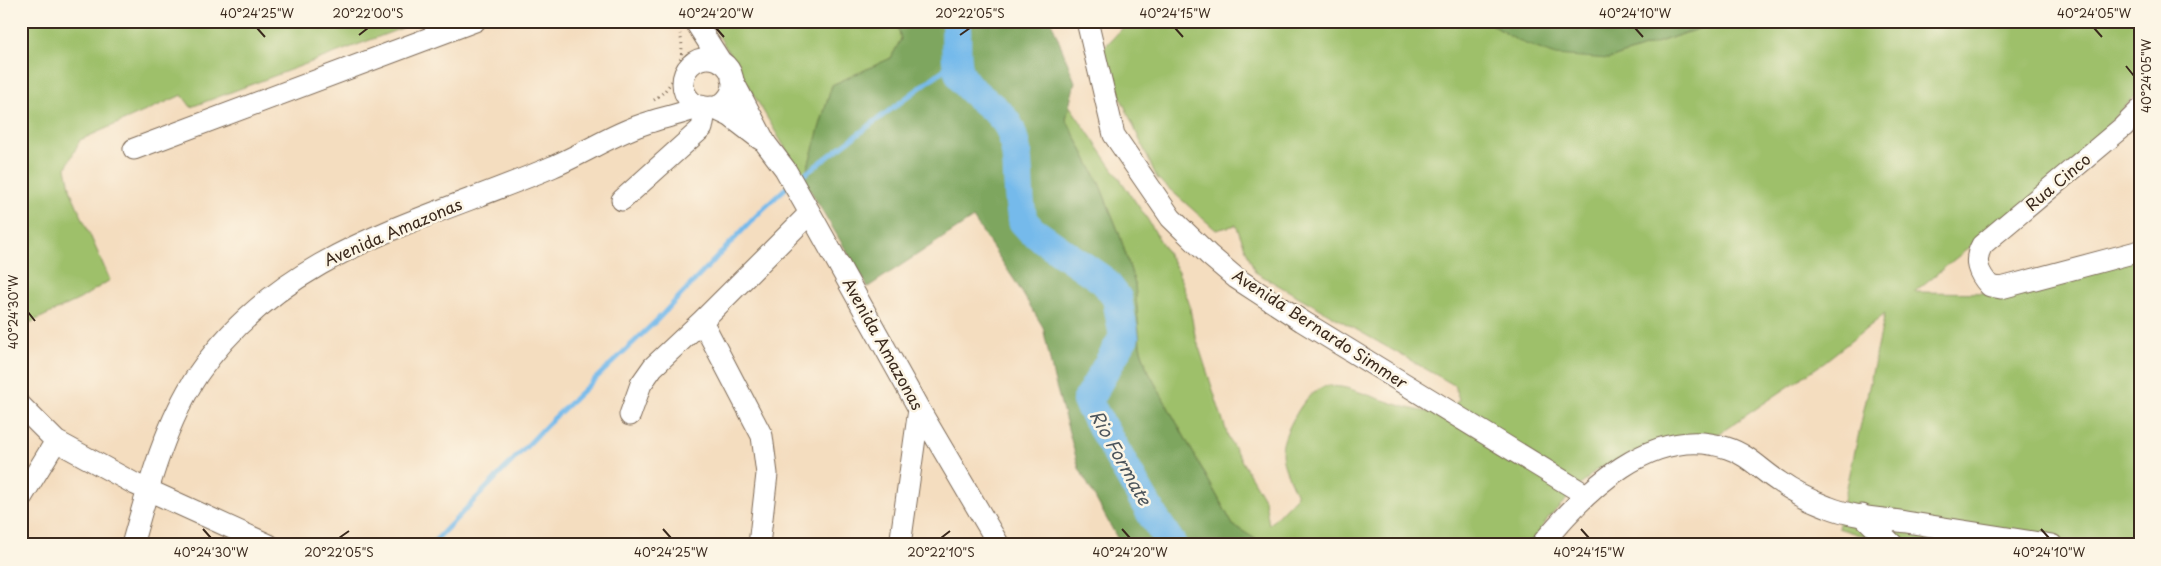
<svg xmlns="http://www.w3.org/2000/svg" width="2161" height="566" viewBox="0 0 2161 566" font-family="'Playpen Sans',sans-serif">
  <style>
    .green { fill: #9ec06a; stroke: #6c7544 }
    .forest { fill: #7ea65e; stroke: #5c683e }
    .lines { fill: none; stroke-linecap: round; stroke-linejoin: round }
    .stream { stroke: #74baeb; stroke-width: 5 }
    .river { stroke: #74baeb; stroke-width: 30 }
    .minor-casing { stroke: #7c6956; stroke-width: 23 }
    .path { stroke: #7c6956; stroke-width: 3; stroke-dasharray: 1 4; stroke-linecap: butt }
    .minor { stroke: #fff; stroke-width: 21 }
    .ticks { fill: none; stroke: #3b2a1e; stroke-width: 2 }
    .labels { text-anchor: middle; stroke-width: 5; stroke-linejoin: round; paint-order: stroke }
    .street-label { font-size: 16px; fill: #3b2a1e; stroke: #fcf5e5 }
    .water-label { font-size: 18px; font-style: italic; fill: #4c555c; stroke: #fcf5e5 }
    .neatline { fill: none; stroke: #3b2a1e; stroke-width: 2 }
    .ticks-label { font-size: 12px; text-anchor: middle; fill: #3b2a1e }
  </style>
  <rect width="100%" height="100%" fill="#fcf5e5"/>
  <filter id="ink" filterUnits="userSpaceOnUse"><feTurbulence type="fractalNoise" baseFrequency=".02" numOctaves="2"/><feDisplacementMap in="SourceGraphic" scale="10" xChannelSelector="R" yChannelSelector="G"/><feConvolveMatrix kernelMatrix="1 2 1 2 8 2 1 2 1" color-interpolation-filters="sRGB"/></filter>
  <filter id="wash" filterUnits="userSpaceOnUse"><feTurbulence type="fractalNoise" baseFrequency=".0096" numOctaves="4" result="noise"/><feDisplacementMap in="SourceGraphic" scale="20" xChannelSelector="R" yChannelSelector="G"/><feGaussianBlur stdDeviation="1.12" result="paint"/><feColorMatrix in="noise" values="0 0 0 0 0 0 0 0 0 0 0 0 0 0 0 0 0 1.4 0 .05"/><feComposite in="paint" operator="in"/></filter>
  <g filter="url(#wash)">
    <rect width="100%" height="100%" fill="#f4ddbf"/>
    <path class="green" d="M21 21H421L191 107 182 95 80 140 66 168 71 192 110 280 80 299 21 327Z
      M710 21H896L901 39 891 58 832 85 804 180Z
      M1129 21H1486L1518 41 1609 59 1721 21H2140V91L2062 173 1914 292 2005 293 2140 258V545H1890L1838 528 1885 314 1819 366 1720 433 1656 443 1597 469 1548 518 1532 545H1260L1256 540 1233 525 1147 369 1140 346 1135 284 1119 233 1099 183 1066 119 1069 105 1148 220 1178 271 1189 303 1195 335 1229 439 1265 501 1269 525 1297 496C1282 461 1274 454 1294 418 1301 405 1311 390 1326 386 1330 385 1336 387 1341 387 1365 391 1427 421 1448 410 1452 408 1456 403 1459 399L1454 385 1255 272 1236 225 1216 230 1157 178 1100 52Z"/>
    <path class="forest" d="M896 21H1051L1075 82 1066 119 1099 183 1119 233 1135 284 1140 346 1147 369 1233 525 1257 540 1260 545H1121L1079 468 1054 379 1043 327 1015 281 973 218 868 287 804 180 832 85 891 58 901 39Z
      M1486 21H1721L1609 59 1555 55 1518 41Z"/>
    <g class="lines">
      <path class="stream" d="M797 180 946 68 958 67
        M431 545 551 421 657 320 761 211 788 186"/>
      <path class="river" d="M956 21C957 36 955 53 958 68 964 95 999 104 1010 129 1022 159 1015 191 1023 221L1032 231 1104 281 1117 298 1124 337 1087 401 1154 518 1172 545"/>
    </g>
  </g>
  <g filter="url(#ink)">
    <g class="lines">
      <g class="minor-casing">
        <path id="minor" d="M695 21 721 62
          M1087 21 1114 135 1171 218 1209 255 1236 278 1302 321 1586 495
          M683 83a25 25 0 1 1 50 0a25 25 0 1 1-50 0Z
          M732 79 766 144 785 169 810 213 919 409 999 545
          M711 107 730 116 760 139
          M2140 110 2123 127 1982 245C1973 261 1978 273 1990 286L2001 288 2140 251
          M134 149 475 21
          M622 200 702 128 706 107
          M21 406 56 441 135 484 269 545
          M630 415 641 384 653 367 702 321
          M21 498 56 441
          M1862 515 1893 545
          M132 545C148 488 165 424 198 374 283 250 423 222 552 167 585 153 616 132 650 122 667 116 684 114 701 106
          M759 545 767 474 762 436 702 321 810 213
          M900 545 919 409
          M1541 545C1584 492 1652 423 1727 448 1747 454 1761 470 1778 481 1792 491 1812 501 1828 507 1852 517 1881 518 1906 522 1955 530 2004 537 2052 545"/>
      </g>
      <path class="path" d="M654 100C674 87 687 57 680 34"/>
      <use href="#minor" class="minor"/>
    </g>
  </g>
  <path class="ticks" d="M257 28 265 37M716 28 724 37M1175 28 1183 37M1635 28 1643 37M2094 28 2102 37M359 35 368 28M960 35 970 28M2126 66 2134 76M28 312 35 321M203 529 211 538M663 529 671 538M1122 529 1130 538M1581 529 1589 538M2041 529 2049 538M339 538 349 531M941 538 950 531"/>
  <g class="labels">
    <g class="street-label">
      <text transform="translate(2058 182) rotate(-40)" y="6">Rua Cinco</text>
      <text transform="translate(393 232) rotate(-23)" y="6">Avenida Amazonas</text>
      <text transform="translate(1320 329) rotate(33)" y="6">Avenida Bernardo Simmer</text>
      <text transform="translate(883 344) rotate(61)" y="6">Avenida Amazonas</text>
    </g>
    <g class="water-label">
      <text transform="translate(1120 458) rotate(61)" y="6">Rio Formate</text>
    </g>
  </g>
  <rect width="2161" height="566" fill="none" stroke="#fcf5e5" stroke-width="55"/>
  <rect x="28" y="28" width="2106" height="510" class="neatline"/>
  <g class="ticks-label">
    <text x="257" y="18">40°24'25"W</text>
    <text x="368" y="18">20°22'00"S</text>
    <text x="716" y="18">40°24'20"W</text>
    <text x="970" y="18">20°22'05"S</text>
    <text x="1175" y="18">40°24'15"W</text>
    <text x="1635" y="18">40°24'10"W</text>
    <text x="2094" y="18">40°24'05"W</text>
    <text transform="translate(2147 76) rotate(-90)" y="4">40°24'05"W</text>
    <text transform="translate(14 312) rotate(-90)" y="4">40°24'30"W</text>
    <text x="211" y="557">40°24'30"W</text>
    <text x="339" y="557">20°22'05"S</text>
    <text x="671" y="557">40°24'25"W</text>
    <text x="941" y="557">20°22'10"S</text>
    <text x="1130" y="557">40°24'20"W</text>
    <text x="1589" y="557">40°24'15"W</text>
    <text x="2049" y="557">40°24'10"W</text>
  </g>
</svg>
